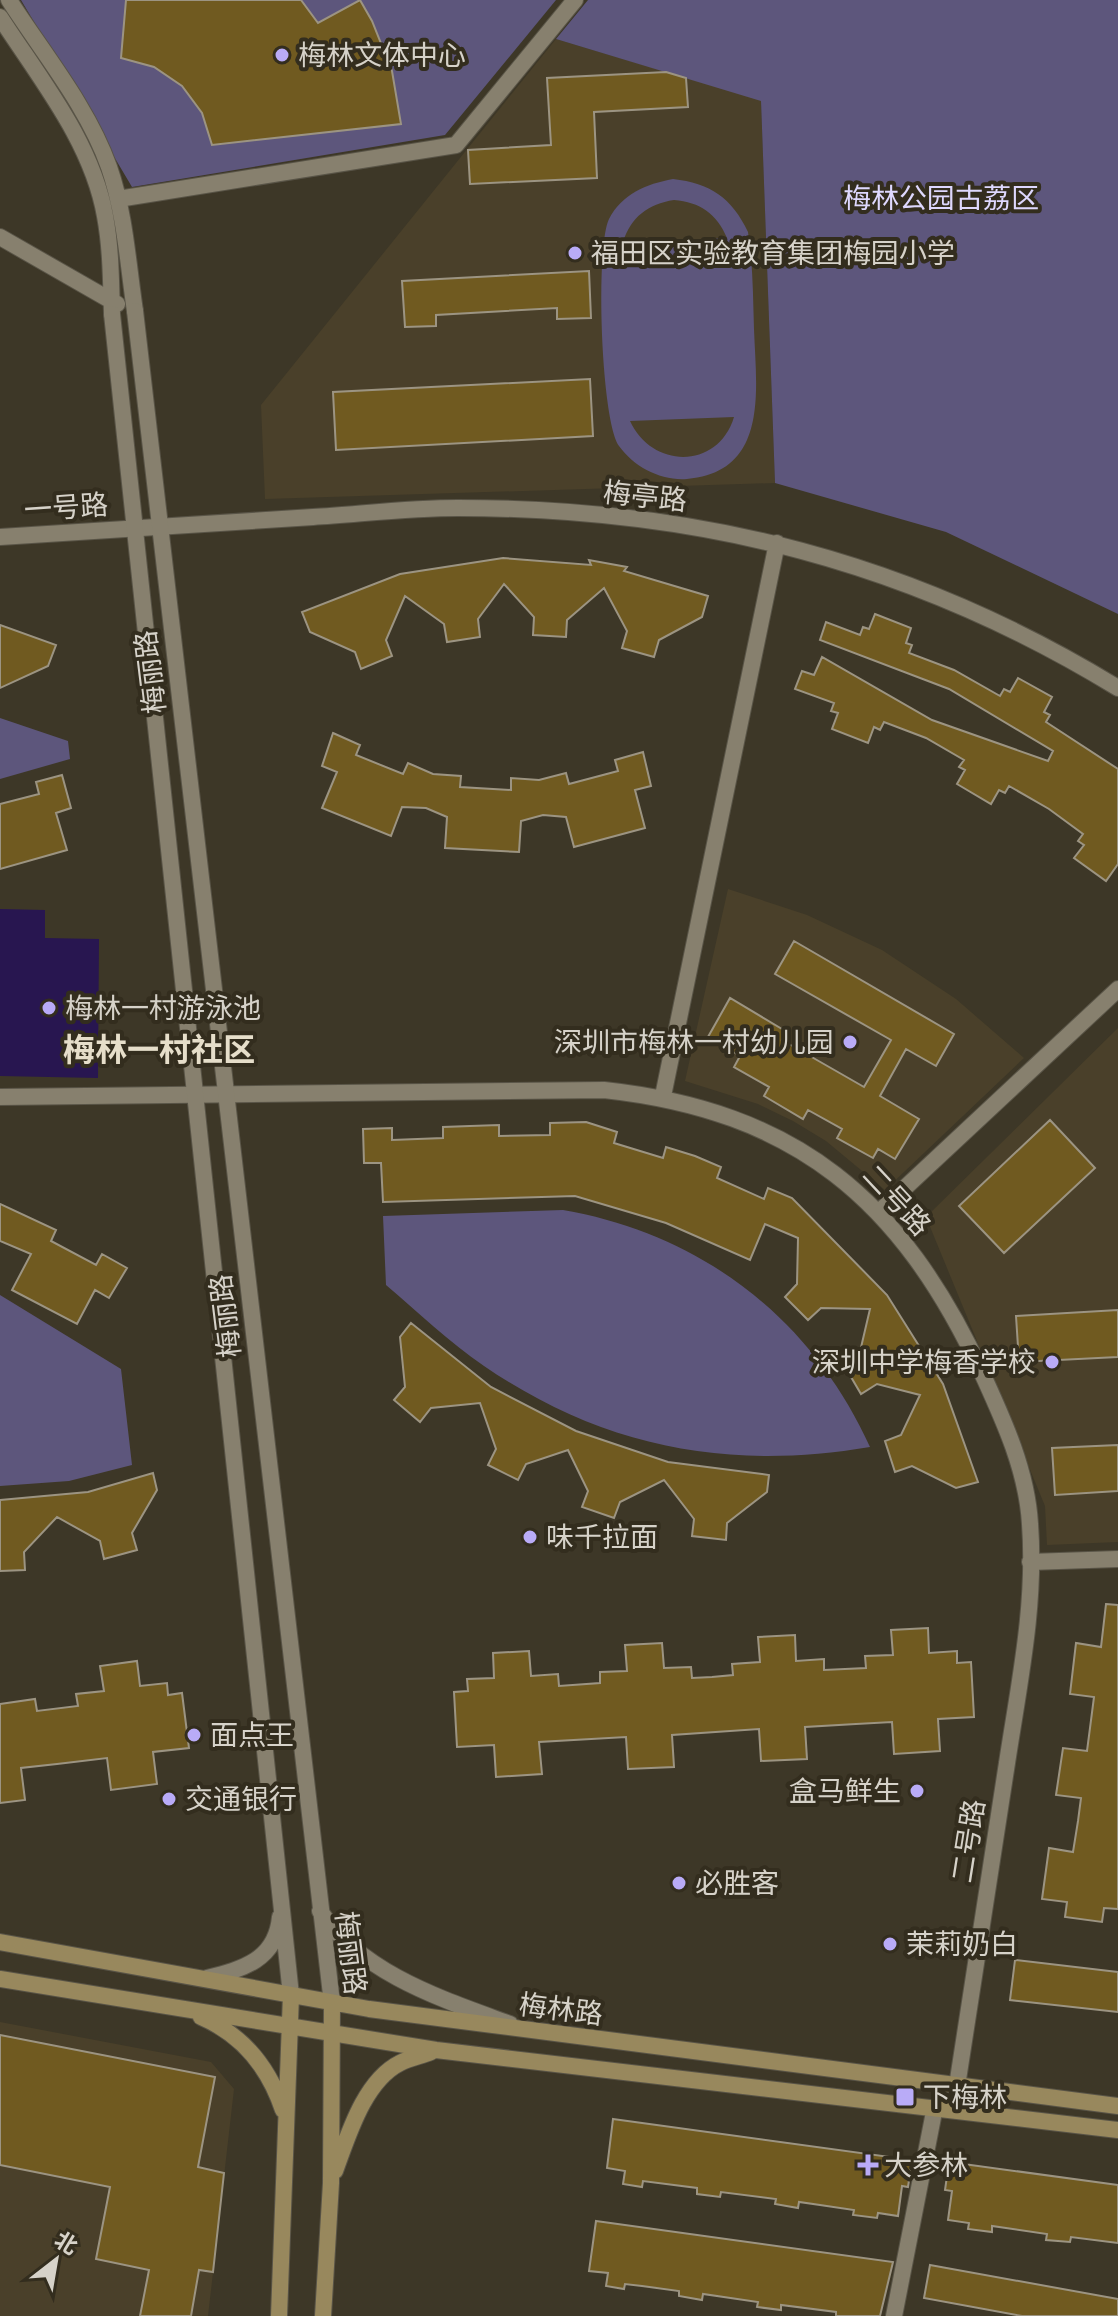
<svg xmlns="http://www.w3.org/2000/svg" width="1118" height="2316" viewBox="0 0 1118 2316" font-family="'Varela Round','Noto Sans SC',sans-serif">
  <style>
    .built { fill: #4a402a }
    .green { fill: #5d567c; fill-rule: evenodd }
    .water { fill: #281650 }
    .building { fill: #705a20; stroke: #9c9482; stroke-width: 2 }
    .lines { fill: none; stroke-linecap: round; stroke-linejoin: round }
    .minor-casing { stroke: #595447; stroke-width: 18 }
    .tertiary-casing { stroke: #595447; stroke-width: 18 }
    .secondary-casing { stroke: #595447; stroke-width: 18 }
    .minor { stroke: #87806e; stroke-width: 16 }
    .tertiary { stroke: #87806e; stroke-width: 16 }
    .secondary { stroke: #98885d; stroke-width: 16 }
    .poi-dot { fill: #b9abf7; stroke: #332d1e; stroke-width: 3 }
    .labels { text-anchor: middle; stroke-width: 8; stroke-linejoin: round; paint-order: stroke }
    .poi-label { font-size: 28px; fill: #d6d2c9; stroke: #332d1e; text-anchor: start }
    .park-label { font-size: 28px; fill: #ded8fe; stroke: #332d1e }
    .street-label { font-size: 28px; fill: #d6d2c9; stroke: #332d1e }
    .quarter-label { font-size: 32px; font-weight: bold; fill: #e6deca; stroke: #332d1e }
  </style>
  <rect width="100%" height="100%" fill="#3d3727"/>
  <path class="built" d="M556 39 761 100 775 483 265 499 261 405Z
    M728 889 807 915 882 950 956 999 1024 1058 885 1190 826 1141 793 1121 758 1104 685 1081Z
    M1118 1028V1542L1047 1545 1045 1506 926 1217Z
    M0 2022 211 2062 234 2089 208 2316H0Z"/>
  <path class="green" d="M21 0H556L445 135 132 187Z
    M588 0H1118V614L946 532 775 483 761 101 556 39Z
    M673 179C710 183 732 198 748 232 753 264 753 297 754 329 756 388 770 472 687 479 661 481 634 467 619 446 601 420 595 248 609 219 622 194 646 184 673 179ZM674 200C700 202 717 214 727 238L623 242C631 217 648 204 674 200ZM734 417C718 470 652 469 630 421Z
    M0 718 68 741 70 759 0 779Z
    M563 1210C702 1234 812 1319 870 1447 728 1471 604 1448 484 1366 449 1342 418 1312 386 1285L383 1216Z
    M0 1295 121 1369 132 1465 69 1481 0 1486Z"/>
  <path class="water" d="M0 909 45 910V938L99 939 98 1078 0 1076Z"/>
  <path class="building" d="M126 0H301L318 23 360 0 372 21 392 71 401 124 212 145 202 113 182 86 154 67 121 58Z
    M666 72 686 78 688 107 594 112 597 178 470 184 468 150 551 145 547 78Z
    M589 271 591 318 557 319V308L436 315V326L405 327 402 281Z
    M590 379 593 436 336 450 333 392Z
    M503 558 591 565 589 560 627 567 624 571 708 596 702 617 659 640 654 657 622 648 627 631 604 588 567 620 566 637 533 635 534 617 504 584 478 619 480 637 447 642 444 624 405 596 386 640 392 656 361 669 355 652 310 632 302 612 400 574Z
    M875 614 911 628 906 643 912 645 909 653 954 670 1000 696 1004 689 1010 692 1018 678 1052 697 1044 712 1050 715 1046 722 1118 769V864L1106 881 1074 858 1084 845 1078 841 1083 834 1049 809 1009 786 1005 793 999 790 991 804 957 784 965 770 959 767 964 760 926 738 884 722 880 730 874 727 868 743 832 729 838 713 831 711 834 703 795 689 802 671 814 675 822 657 932 720 1048 761 1053 751 949 689 820 640 826 622 860 635 863 627 869 629Z
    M0 625 56 645 48 666 0 688Z
    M333 733 360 745 356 755 403 774 408 763 433 774 461 776 460 787 511 790V778L539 780 566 773 569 784 618 771 615 760 643 752 651 786 635 790 645 828 574 847 566 817 543 815 521 821 519 852 445 848 447 817 426 808 402 807 391 836 322 808 337 772 322 766Z
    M62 775 71 808 56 813 67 850 0 869V804L39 794 36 782Z
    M794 941 954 1034 936 1066 906 1049 880 1096 919 1119 895 1159 878 1149 873 1158 837 1138 842 1129 808 1110 803 1119 764 1096 769 1087 734 1067 740 1056 708 1037 730 998 787 1032 782 1040 864 1087 891 1040 775 974Z
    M1050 1120 1095 1168 1004 1253 959 1206Z
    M586 1122 617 1132 614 1143 663 1158 666 1147 695 1156 721 1167 717 1178 764 1199 768 1188 792 1198 887 1295 943 1384 978 1482 956 1488 912 1466 895 1472 885 1441 901 1435 920 1395 877 1384 861 1394 844 1365 859 1356 870 1309 821 1308 808 1320 785 1297 797 1284 798 1238 765 1224 750 1260 666 1223 575 1196 383 1202 381 1163H364L363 1129 392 1128V1140L443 1138V1127L470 1126 499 1125V1136L550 1135V1123Z
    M0 1204 56 1230 51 1241 96 1265 102 1254 127 1268 109 1298 95 1290 77 1324 12 1290 31 1254 0 1241Z
    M1118 1310V1357L1019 1362 1016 1316Z
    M411 1323 491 1387 576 1431 668 1462 769 1475 767 1492 727 1523 726 1540 692 1536 694 1519 664 1480 620 1502 614 1518 582 1507 588 1491 568 1450 526 1464 518 1480 488 1465 496 1449 480 1403 431 1408 420 1422 394 1400 405 1387 400 1337Z
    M1118 1445V1491L1055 1495 1052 1448Z
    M153 1473 157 1490 132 1533 137 1550 104 1559 100 1541 57 1517 24 1552 25 1570 0 1571V1500L88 1492Z
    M1106 1604 1118 1605V1909L1104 1908 1102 1922 1065 1917 1067 1902 1042 1899 1049 1848 1073 1852 1078 1821 1081 1798 1056 1795 1063 1748 1087 1751 1090 1728 1094 1697 1070 1694 1076 1643 1101 1647Z
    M928 1628 929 1653 957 1651V1663L971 1662 974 1717 938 1719 940 1751 894 1754 892 1722 856 1724 805 1727 807 1759 761 1761 759 1729 672 1735 674 1767 628 1769 626 1737 539 1742 542 1774 496 1777 494 1745 457 1747 454 1692 468 1691 467 1679 494 1678 493 1653 529 1651 531 1676 558 1674 559 1686 600 1683V1672L627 1671 625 1645 662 1643 664 1668 691 1667 692 1678 712 1677 733 1675 732 1664 760 1662 758 1637 795 1635 796 1661 824 1659V1670L866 1668 865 1656 893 1655 891 1630Z
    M137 1661 140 1686 167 1683 168 1695 182 1693 189 1748 153 1752 157 1784 111 1790 107 1758 57 1764 21 1768 25 1800 0 1803V1704L35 1699 37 1711 78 1706 76 1694 104 1691 100 1666Z
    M1015 1960 1118 1972V2012L1010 2000Z
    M0 2035 215 2077 198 2167 224 2173 213 2272 199 2270 191 2316H140L149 2270 96 2259 110 2187 0 2165Z
    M613 2119 912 2160 908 2187 902 2186 898 2216 878 2213 877 2218 853 2215 854 2210 820 2205 799 2202 798 2208 775 2204 776 2199 721 2192 720 2197 697 2194V2188L643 2181 642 2187 623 2184 625 2171 607 2168Z
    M949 2162 1118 2185V2243L1071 2237 1070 2242 1046 2240 1047 2234 992 2226V2232L968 2229 969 2223 948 2220 952 2191 945 2190Z
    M596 2221 893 2262 880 2316H836V2312L781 2305V2310L757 2307 758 2302 703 2294 702 2300 679 2296V2291L642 2286 625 2284 624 2289 606 2286 608 2273 589 2271Z
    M930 2265 1118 2299V2316H1022L924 2298Z"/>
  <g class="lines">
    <g class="minor-casing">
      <path id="minor" d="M9 0C43 53 88 107 109 167 125 213 128 264 135 311
        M0 17C40 79 92 142 105 216 111 248 111 282 112 314
        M118 199 456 145 575 0
        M0 237 117 304
        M0 537C104 530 209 524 313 517 361 514 410 508 458 508 699 508 912 562 1118 688
        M663 1096 777 543
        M0 1097 604 1090C796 1111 901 1199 982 1373 1004 1421 1027 1471 1030 1524 1036 1605 1019 1684 1007 1763 990 1871 973 1979 957 2086
        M879 1212 1118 989
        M1030 1562 1118 1559
        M894 2316 935 2107"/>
    </g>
    <g class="tertiary-casing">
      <path id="tertiary" d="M135 311 332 2003
        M112 314 291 1995
        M320 1911C362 1974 442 1999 510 2024
        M207 1978C243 1969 276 1960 280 1917"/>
    </g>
    <g class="secondary-casing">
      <path id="secondary" d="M0 1942 369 2009 1118 2106
        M0 1979 436 2050 1118 2130
        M201 2017C243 2035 269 2068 283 2110
        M335 2171C348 2136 364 2081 400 2063 410 2058 421 2056 431 2052
        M279 2316 291 1995
        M323 2316 331 2183 332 2003"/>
    </g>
    <use href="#minor" class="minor"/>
    <use href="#tertiary" class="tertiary"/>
    <use href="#secondary" class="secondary"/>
  </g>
  <g class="poi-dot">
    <circle cx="282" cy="55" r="8"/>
    <circle cx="575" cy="253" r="8"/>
    <circle cx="49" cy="1008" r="8"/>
    <circle cx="850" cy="1042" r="8"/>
    <circle cx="1052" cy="1362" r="8"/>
    <circle cx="530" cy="1537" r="8"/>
    <circle cx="194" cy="1735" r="8"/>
    <circle cx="917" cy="1791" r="8"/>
    <circle cx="169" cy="1799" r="8"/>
    <circle cx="679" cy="1883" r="8"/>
    <circle cx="890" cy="1944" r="8"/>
    <rect x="895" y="2087" width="20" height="20" rx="4"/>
    <path d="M864 2153h8v8h8v8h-8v8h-8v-8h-8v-8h8z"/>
  </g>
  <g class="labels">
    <g class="poi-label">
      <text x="298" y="65">梅林文体中心</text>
      <text x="591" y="263">福田区实验教育集团梅园小学</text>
      <text x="65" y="1018">梅林一村游泳池</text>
      <text x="834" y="1052" text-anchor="end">深圳市梅林一村幼儿园</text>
      <text x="1036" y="1372" text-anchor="end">深圳中学梅香学校</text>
      <text x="546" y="1547">味千拉面</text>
      <text x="210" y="1745">面点王</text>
      <text x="901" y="1801" text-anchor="end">盒马鲜生</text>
      <text x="185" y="1809">交通银行</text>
      <text x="695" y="1893">必胜客</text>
      <text x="906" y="1954">茉莉奶白</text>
      <text x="923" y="2107">下梅林</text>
      <text x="884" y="2175">大参林</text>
    </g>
    <g class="park-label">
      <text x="941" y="208">梅林公园古荔区</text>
    </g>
    <g class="street-label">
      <text transform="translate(645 496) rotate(6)" y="10">梅亭路</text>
      <text transform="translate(66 507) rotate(-4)" y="10">一号路</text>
      <text transform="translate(150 672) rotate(-97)" y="10">梅丽路</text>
      <text transform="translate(897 1200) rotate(47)" y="10">二号路</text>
      <text transform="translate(225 1316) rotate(-97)" y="10">梅丽路</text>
      <text transform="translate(968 1841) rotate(-81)" y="10">二号路</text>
      <text transform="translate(351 1953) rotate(83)" y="10">梅丽路</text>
      <text transform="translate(561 2009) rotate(7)" y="10">梅林路</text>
    </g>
    <g class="quarter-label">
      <text x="159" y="1061">梅林一村社区</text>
    </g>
  </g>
  <g transform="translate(56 2260) rotate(31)" stroke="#332d1e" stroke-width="6" paint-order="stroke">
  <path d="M0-6L14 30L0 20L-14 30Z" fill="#d6d2c9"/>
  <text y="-12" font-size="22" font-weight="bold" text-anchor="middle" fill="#d6d2c9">北</text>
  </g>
</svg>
